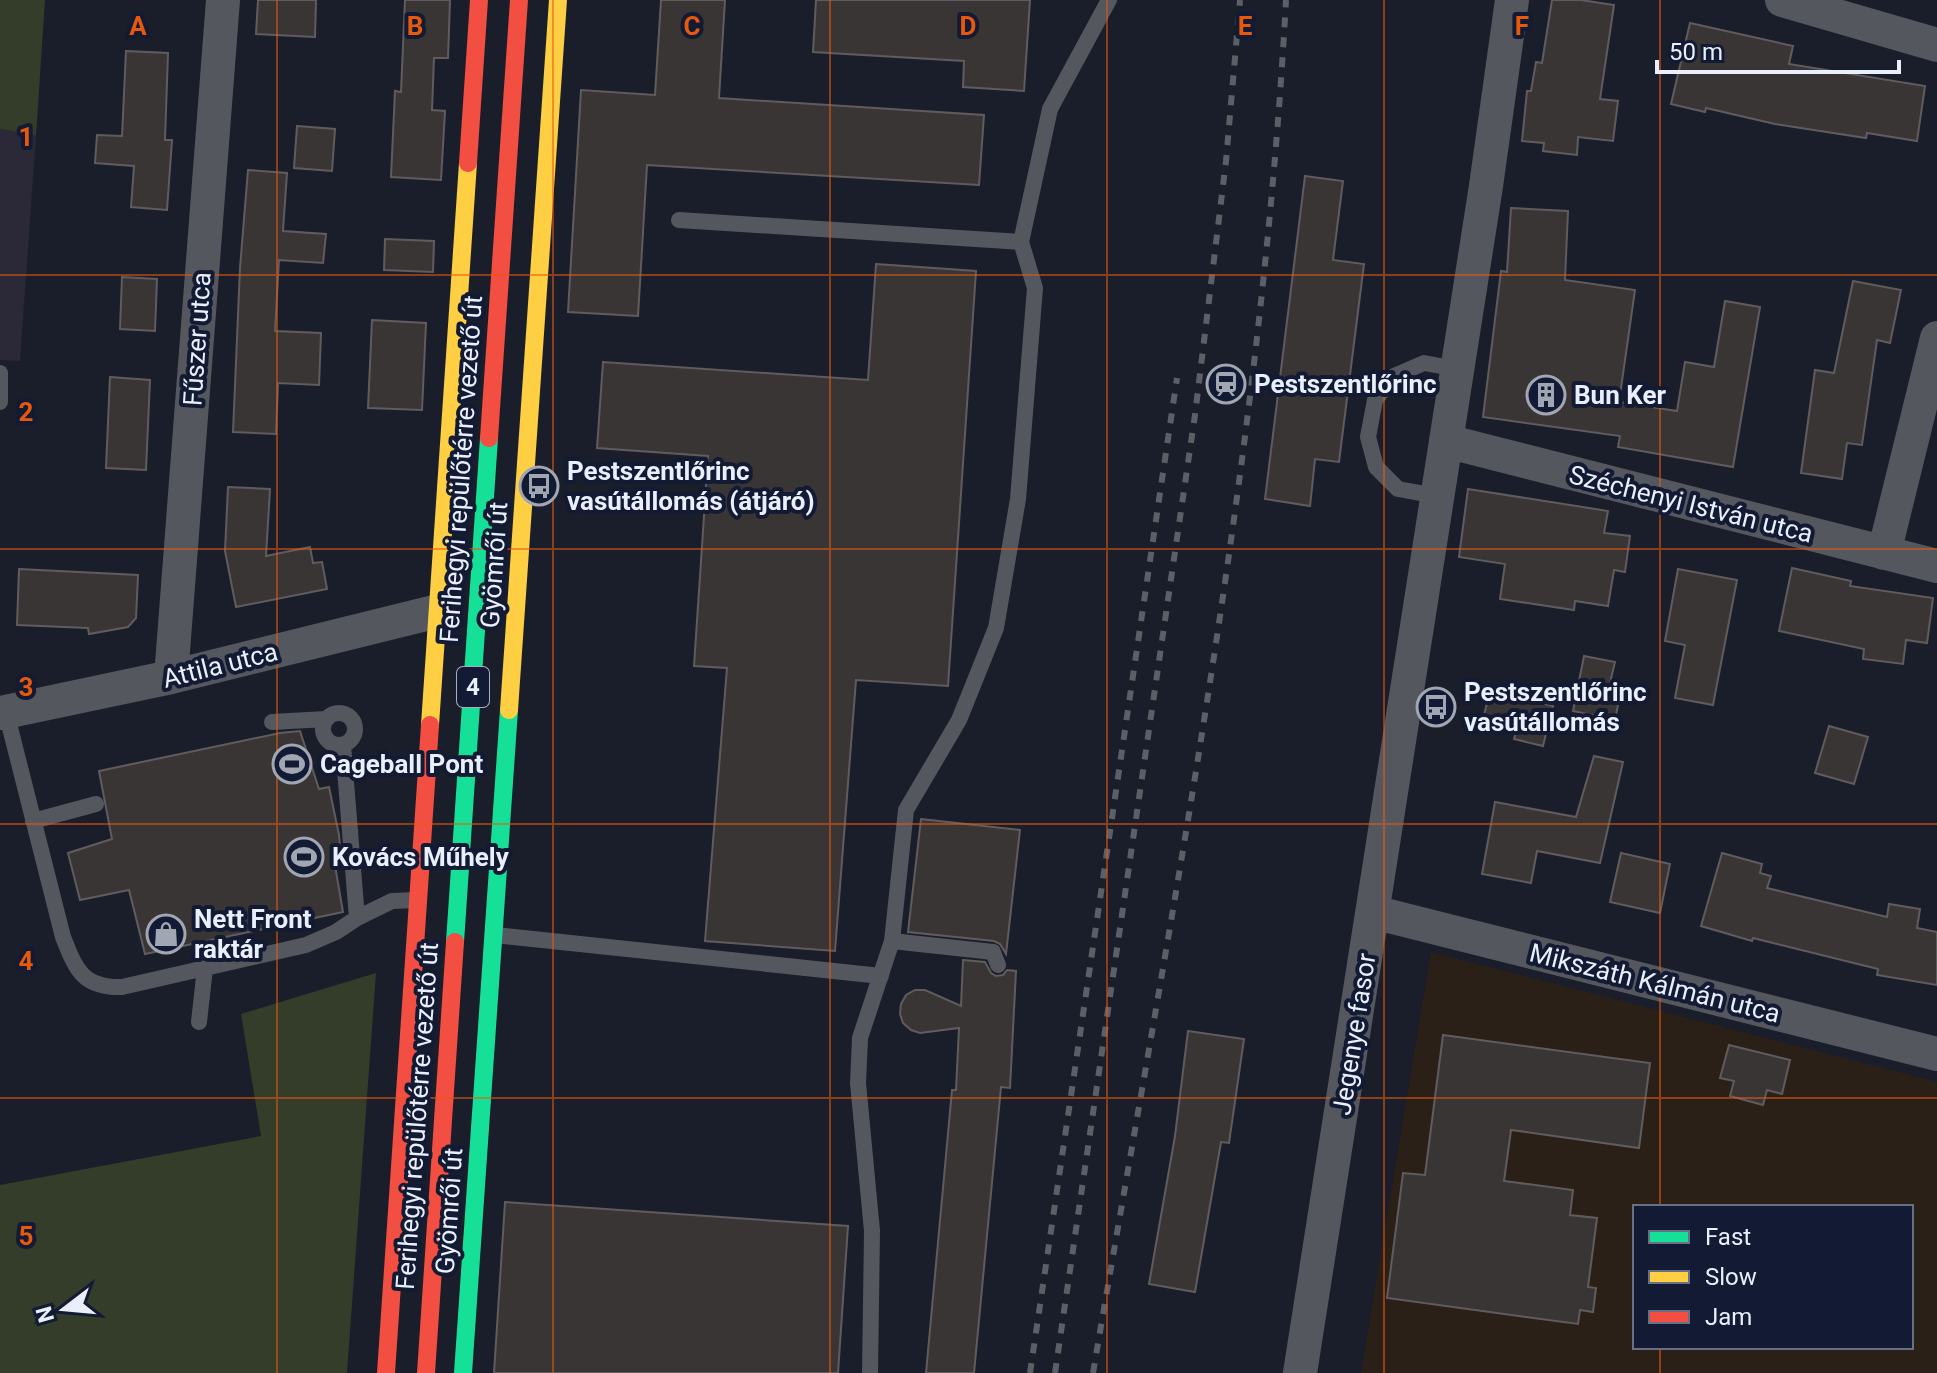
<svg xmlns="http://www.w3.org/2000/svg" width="1937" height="1373" viewBox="0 0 1937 1373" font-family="Roboto,sans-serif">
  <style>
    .industrial { fill: #2a2017; fill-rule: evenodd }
    .education { fill: #2b2837 }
    .green { fill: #343c2a }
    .building { fill: #393535; stroke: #605c5e; stroke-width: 2 }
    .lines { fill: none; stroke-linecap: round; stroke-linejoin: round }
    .lane { stroke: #55575e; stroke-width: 16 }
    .street { stroke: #55575e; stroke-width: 34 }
    .fast { stroke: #16e098; stroke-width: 18 }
    .slow { stroke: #ffcf43; stroke-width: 18 }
    .jam { stroke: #f24e42; stroke-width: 18 }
    .rail { stroke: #5b5f66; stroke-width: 6; stroke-dasharray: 10 10; stroke-linecap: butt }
    .grid { fill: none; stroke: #e8590c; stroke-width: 2; stroke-opacity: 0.55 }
    .labels { text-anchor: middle; stroke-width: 8; stroke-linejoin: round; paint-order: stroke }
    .shield { fill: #121b33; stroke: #a8afc0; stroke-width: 2 }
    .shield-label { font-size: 24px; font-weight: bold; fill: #e9effc }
    .street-label { font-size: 26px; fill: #e9effc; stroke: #121b33 }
    .poi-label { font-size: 26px; font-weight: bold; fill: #e9effc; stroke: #121b33; text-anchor: start }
    .grid-label { font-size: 26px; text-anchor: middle; font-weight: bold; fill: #e8590c; stroke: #121b33; stroke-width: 8; stroke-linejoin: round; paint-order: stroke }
  </style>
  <rect width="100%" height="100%" fill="#1a1e2b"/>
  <path class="industrial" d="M1431 952 1937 1082V1373H1361ZM1635 1207H1911V1347H1635Z"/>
  <path class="education" d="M0 129 36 135 20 361 0 360Z"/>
  <path class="green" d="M0 0H45L36 135 0 129Z
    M376 973 347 1373H0V1185L261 1136 241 1014Z"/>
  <path class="building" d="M258 0H316L315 37 256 34Z
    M405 0H450L448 58H434L432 110 445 111 441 180 391 177 395 91 401 92Z
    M661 0H725L719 98 984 115 979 185 647 165 638 316 568 312 581 90 655 95Z
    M816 0H1030L1024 91 963 87 964 61 813 52Z
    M1552 0H1581L1614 5 1600 99 1618 101 1613 141 1578 137 1577 155 1543 151 1544 143 1522 141 1527 91H1531L1536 62 1542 63Z
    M1690 23 1793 46 1789 64 1925 86 1917 141 1867 133 1866 138 1775 124 1706 108 1705 112 1671 104Z
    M126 51 168 53 165 140H172L167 210 131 207 134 166 95 163 97 135 122 136Z
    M297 126 335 129 332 171 294 168Z
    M248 170 287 173 283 231 326 234 323 263 279 260 275 331 321 333 319 385 278 383 276 434 233 432 240 268Z
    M1305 176 1343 181 1333 260 1364 264 1339 462 1315 459 1310 506 1265 499Z
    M1511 208 1568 211 1565 280 1635 290 1619 402 1677 411 1685 362 1714 367 1725 301 1760 307 1733 467 1618 447 1620 436 1483 417 1501 271 1507 272Z
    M385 239 434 241 433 272 384 270Z
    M876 264 976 271 948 686 856 680 835 951 705 941 727 668 694 666 708 456 597 448 603 362 868 380Z
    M122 277 157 279 155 331 120 329Z
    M1853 281 1901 290 1890 343 1877 340 1862 445 1847 443 1842 479 1801 473 1815 370 1834 373Z
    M372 320 426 323 422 410 368 408Z
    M110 377 150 380 146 470 106 468Z
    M228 487 270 489 266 556 310 547 313 563 322 562 327 589 236 607 225 551Z
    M1468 489 1608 511 1604 533 1630 536 1625 572 1614 570 1608 606 1575 601 1574 610 1500 599 1505 564 1459 557Z
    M1792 568 1851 581 1850 586 1933 598 1927 643 1906 640 1903 664 1863 659 1864 649 1779 631Z
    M19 569 138 575 136 618 128 627 89 634 88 628 17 625Z
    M1678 569 1737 580 1713 705 1675 698 1685 645 1665 641Z
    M1584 656 1615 662 1609 687 1621 690 1615 720 1573 711Z
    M1490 691 1553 706 1543 746 1514 739 1516 732 1482 723Z
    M1829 726 1868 737 1854 784 1815 773Z
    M300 731 319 789 329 787 339 835 340 846 332 848 343 912 145 954 129 890 80 900 68 853 112 839 99 771 280 733Z
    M1594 756 1623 762 1600 863 1537 851 1531 883 1482 874 1495 802 1576 817Z
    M921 819 1020 830 1006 954 1000 944 994 941 908 932Z
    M1621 853 1670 864 1660 913 1610 902Z
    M1722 853 1762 864 1760 873 1771 876 1767 888 1887 917 1889 904 1920 909 1917 928 1937 932V985L1877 975 1878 969 1753 938 1752 941 1701 926Z
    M963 960 985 962 991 973 996 976 1003 975 1007 970 1016 971 1010 1088 1001 1087 974 1373H926L952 1090H956L959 1028 920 1033 911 1030 903 1023 900 1014 901 1004 906 995 915 990H925L961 1006Z
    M1188 1031 1244 1039 1229 1143 1221 1142 1195 1292 1149 1284 1175 1136Z
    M1443 1035 1650 1063 1639 1148 1511 1130 1504 1181 1573 1190 1570 1215 1597 1218 1588 1287 1596 1288 1593 1312 1580 1310 1578 1324 1387 1298 1403 1173 1425 1175Z
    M1729 1045 1790 1060 1782 1094 1767 1090 1763 1105 1730 1096 1734 1081 1720 1078Z
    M505 1202 848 1226 838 1373H494Z"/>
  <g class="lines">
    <path class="lane" d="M679 220 1021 242
      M0 373V402
      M1437 496 1398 489 1376 467 1368 437 1375 400 1394 376 1424 363 1457 369
      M6 712 63 937C76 970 83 988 122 987L306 945 336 932 357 918 392 901 416 900
      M323 729a16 16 0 1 1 32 0a16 16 0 1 1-32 0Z
      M272 722 326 719
      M343 745 357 918
      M33 821 96 804
      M495 935 881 976
      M892 941 993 952 998 965
      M199 1022 205 968
      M870 1373 872 1231 858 1083 860 1038 892 941 906 810 959 720 996 628 1018 499 1035 288 1021 242 1050 109 1109 0"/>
    <path class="street" d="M1782 0 1937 45
      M1446 441 1937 566
      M1884 553 1937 338
      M171 677 223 0
      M0 713 171 677 438 611
      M1373 912 1937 1054
      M1300 1373 1486 186 1512 0"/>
    <path class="fast" d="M455 942 489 438
      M463 1373 509 710"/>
    <path class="slow" d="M509 710 558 0
      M430 725 468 163"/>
    <path class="jam" d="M468 163 479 0
      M489 438 519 0
      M386 1373 430 725
      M426 1373 455 942"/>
    <path class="rail" d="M1030 1373 1177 378
      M1055 1373 1195 415 1226 161 1240 0
      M1093 1373C1170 918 1261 461 1286 0"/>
  </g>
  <path class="grid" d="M277 0V1373M553 0V1373M830 0V1373M1107 0V1373M1384 0V1373M1660 0V1207M0 275H1937M0 549H1937M0 824H1937M0 1098H1937M1660 1347V1373"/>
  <defs>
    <g id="station-ring" transform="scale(2)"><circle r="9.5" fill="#121b33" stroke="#a1a6b3" stroke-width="1.5"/><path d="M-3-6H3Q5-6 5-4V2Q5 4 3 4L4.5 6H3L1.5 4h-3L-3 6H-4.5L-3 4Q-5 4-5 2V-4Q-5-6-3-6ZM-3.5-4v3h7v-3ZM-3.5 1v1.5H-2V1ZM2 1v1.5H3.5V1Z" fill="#a1a6b3"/></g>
    <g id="building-ring" transform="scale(2)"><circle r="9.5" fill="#121b33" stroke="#a1a6b3" stroke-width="1.5"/><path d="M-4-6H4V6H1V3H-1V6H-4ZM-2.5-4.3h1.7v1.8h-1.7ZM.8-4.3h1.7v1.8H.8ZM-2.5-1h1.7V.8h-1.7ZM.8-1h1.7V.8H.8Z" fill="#a1a6b3"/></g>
    <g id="bus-ring" transform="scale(2)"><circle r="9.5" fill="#121b33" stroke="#a1a6b3" stroke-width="1.5"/><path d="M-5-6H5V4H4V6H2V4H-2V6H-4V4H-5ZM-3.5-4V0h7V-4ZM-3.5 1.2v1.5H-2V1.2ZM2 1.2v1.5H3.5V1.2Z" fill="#a1a6b3"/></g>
    <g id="stadium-ring" transform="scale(2)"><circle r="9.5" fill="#121b33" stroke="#a1a6b3" stroke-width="1.5"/><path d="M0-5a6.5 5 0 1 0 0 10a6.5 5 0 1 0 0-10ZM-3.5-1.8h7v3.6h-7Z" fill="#a1a6b3"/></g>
    <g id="shop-ring" transform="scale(2)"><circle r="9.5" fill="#121b33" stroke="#a1a6b3" stroke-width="1.5"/><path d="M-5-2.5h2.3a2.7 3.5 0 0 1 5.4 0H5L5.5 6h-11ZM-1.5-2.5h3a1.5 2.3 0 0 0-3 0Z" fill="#a1a6b3"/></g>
  </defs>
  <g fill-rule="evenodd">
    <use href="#station-ring" x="1226" y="384"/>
    <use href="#building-ring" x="1546" y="395"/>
    <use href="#bus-ring" x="539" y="486"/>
    <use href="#bus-ring" x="1436" y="707"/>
    <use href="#stadium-ring" x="292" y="764"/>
    <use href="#stadium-ring" x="304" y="857"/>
    <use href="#shop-ring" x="166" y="934"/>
  </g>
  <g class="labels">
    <rect class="shield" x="457" y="667" width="32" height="40" rx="6"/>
    <g class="shield-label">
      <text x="473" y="695">4</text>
    </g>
    <g class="street-label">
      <text transform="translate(197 339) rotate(-86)" y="9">Fűszer utca</text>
      <text transform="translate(461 469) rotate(-86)" y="9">Ferihegyi repülőtérre vezető út</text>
      <text transform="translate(1691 504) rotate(14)" y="9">Széchenyi István utca</text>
      <text transform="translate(494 565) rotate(-86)" y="9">Gyömrői út</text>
      <text transform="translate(220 665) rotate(-14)" y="9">Attila utca</text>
      <text transform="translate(1655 983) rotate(14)" y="9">Mikszáth Kálmán utca</text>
      <text transform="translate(1354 1034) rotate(-81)" y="9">Jegenye fasor</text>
      <text transform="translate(417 1116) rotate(-86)" y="9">Ferihegyi repülőtérre vezető út</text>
      <text transform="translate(449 1211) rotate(-86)" y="9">Gyömrői út</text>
    </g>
    <g class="poi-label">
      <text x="1254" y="393">Pestszentlőrinc</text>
      <text x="1574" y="404">Bun Ker</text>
      <text x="567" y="480">Pestszentlőrinc<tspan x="567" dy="30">vasútállomás (átjáró)</tspan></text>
      <text x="1464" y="701">Pestszentlőrinc<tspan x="1464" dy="30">vasútállomás</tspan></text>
      <text x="320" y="773">Cageball Pont</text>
      <text x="332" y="866">Kovács Műhely</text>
      <text x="194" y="928">Nett Front<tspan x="194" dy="30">raktár</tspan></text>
    </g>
  </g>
  <g class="grid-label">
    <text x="138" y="35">A</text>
    <text x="415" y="35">B</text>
    <text x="692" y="35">C</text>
    <text x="968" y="35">D</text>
    <text x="1245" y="35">E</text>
    <text x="1522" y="35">F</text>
    <text x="26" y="146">1</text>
    <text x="26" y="421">2</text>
    <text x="26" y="696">3</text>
    <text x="26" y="970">4</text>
    <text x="26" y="1245">5</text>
  </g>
  <rect x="1633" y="1205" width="280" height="144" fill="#121b33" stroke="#687083" stroke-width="2"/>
  <rect x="1649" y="1231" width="40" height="12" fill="#16e098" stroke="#687083" stroke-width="2"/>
  <text x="1705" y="1245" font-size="24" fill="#e9effc">Fast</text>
  <rect x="1649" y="1271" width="40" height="12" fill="#ffcf43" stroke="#687083" stroke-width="2"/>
  <text x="1705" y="1285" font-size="24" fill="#e9effc">Slow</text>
  <rect x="1649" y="1311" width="40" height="12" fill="#f24e42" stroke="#687083" stroke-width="2"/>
  <text x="1705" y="1325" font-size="24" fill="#e9effc">Jam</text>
  <g transform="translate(64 1309) rotate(254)" stroke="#121b33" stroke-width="6" paint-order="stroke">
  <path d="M0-6L14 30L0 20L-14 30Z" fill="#e9effc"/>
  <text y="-12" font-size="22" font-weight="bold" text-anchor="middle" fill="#e9effc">N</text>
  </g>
  <path d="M1657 60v12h242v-12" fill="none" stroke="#e9effc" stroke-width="4"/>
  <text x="1669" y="60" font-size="24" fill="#e9effc" stroke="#121b33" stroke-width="6" paint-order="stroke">50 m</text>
</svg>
